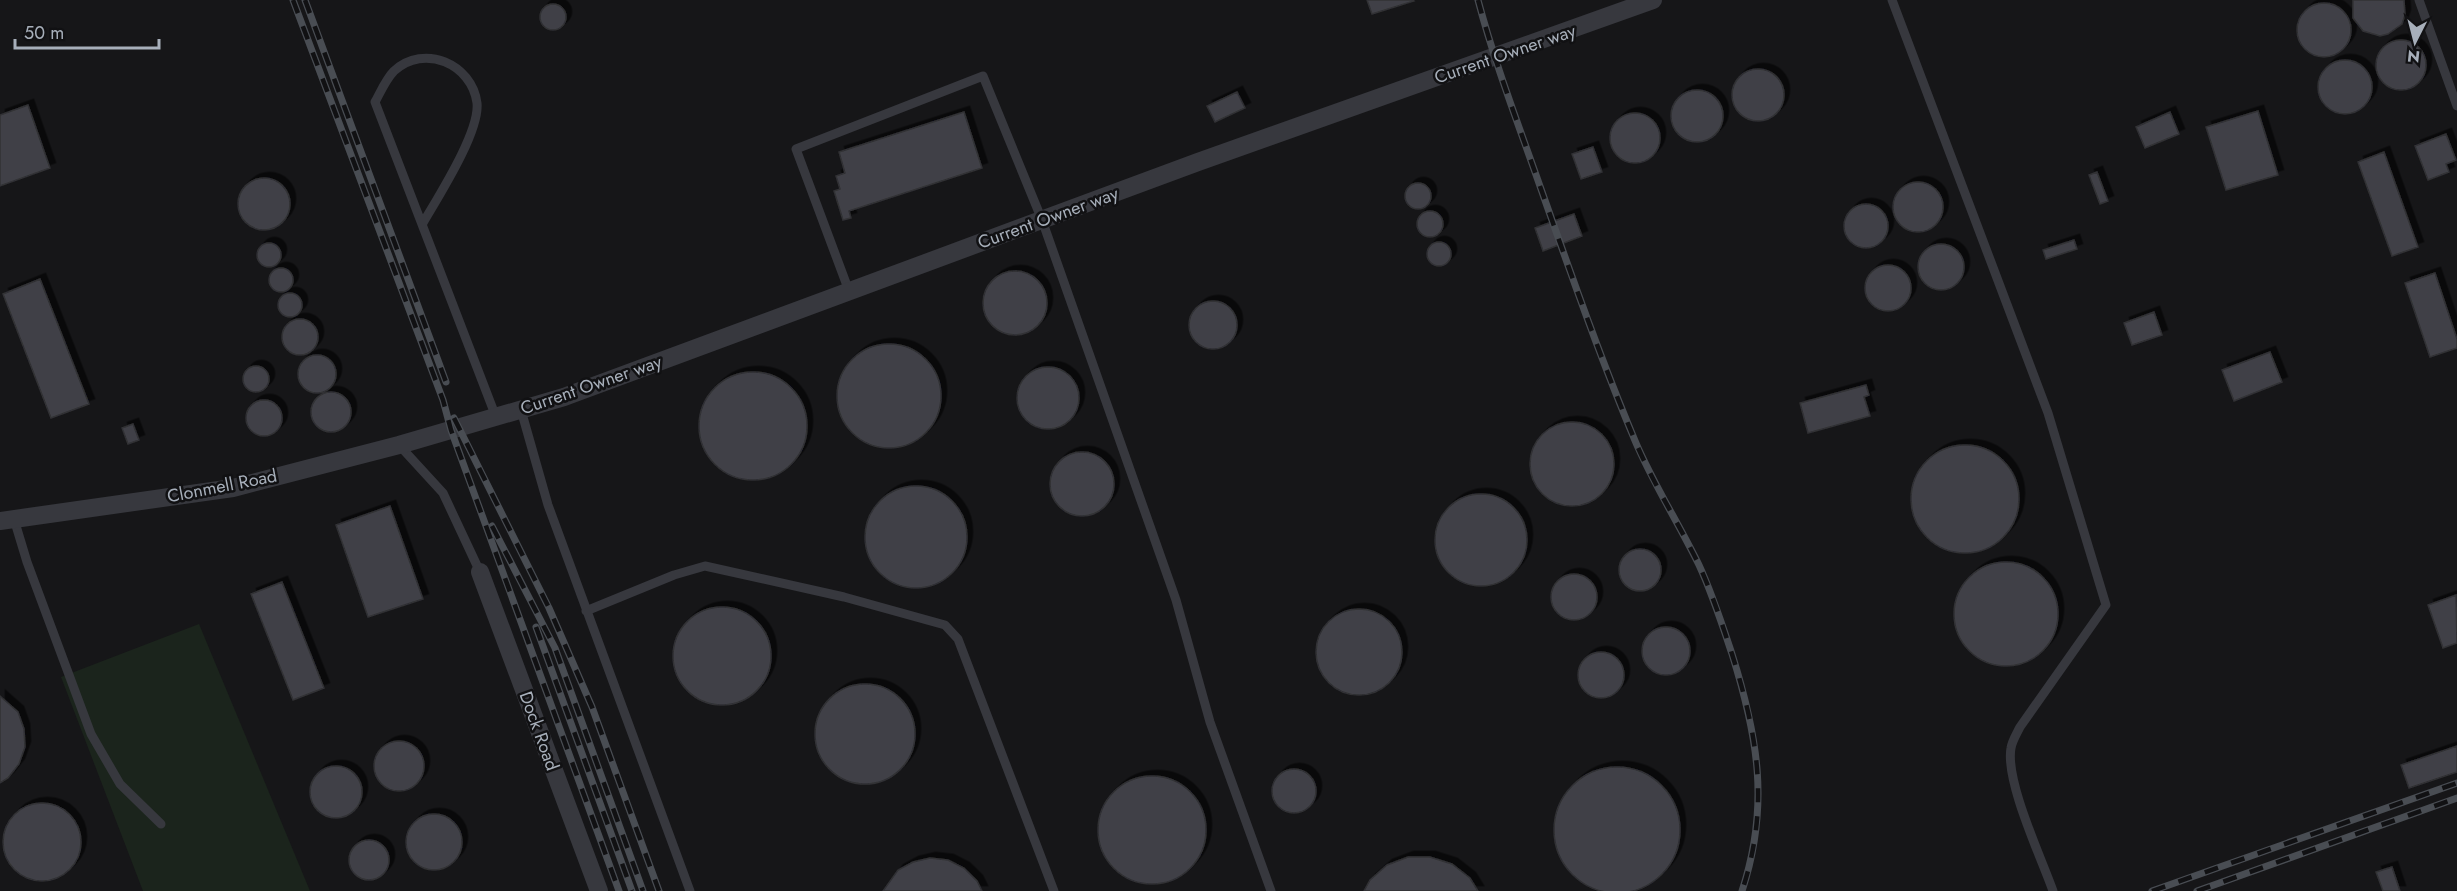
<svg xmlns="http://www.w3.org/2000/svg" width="2457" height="891" viewBox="0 0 2457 891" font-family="Jost,sans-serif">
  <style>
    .green { fill: #1b241c }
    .building { fill: #404146; stroke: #303034; stroke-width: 1.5; filter: url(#shadow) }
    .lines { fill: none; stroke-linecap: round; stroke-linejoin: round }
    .service { stroke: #37383e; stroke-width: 9 }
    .minor { stroke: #37383e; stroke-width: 18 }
    .rail-casing { stroke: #494d53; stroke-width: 7 }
    .rail { stroke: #111113; stroke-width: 4.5; stroke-dasharray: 14; stroke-linecap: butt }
    .labels { text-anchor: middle; stroke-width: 5; stroke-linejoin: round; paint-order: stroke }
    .street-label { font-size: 18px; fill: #a7afba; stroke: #111113 }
  </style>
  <defs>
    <filter id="shadow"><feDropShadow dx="5.5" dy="-5.5" stdDeviation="0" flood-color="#0009"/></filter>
  </defs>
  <rect width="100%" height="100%" fill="#161618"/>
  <path class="green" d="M199 624 310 891H143L61 677Z"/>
  <path class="building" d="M1367 0H1413L1414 1 1372 14Z
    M2404 0 2405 15 2402 24 2388 34 2380 36 2363 31 2353 18V0Z
    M2297 30a27 27 0 1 1 54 0a27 27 0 1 1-54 0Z
    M540 17a13 13 0 1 1 26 0a13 13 0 1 1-26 0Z
    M2376 65a25 25 0 1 1 50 0a25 25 0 1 1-50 0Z
    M2318 87a27 27 0 1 1 54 0a27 27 0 1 1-54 0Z
    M1732 95a26 26 0 1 1 52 0a26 26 0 1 1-52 0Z
    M1671 116a26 26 0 1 1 52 0a26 26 0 1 1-52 0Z
    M1237 92 1245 108 1215 122 1207 106Z
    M28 105 50 168 0 186V115Z
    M2258 111 2278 175 2226 190 2206 127Z
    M964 112 982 168 849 211 851 218 843 220 834 191 840 189 836 176 845 173 839 152Z
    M2170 112 2179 134 2145 148 2136 127Z
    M1610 138a25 25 0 1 1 50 0a25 25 0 1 1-50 0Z
    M2446 134 2456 160 2446 164 2449 172 2428 180 2415 146Z
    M1593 147 1602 172 1581 179 1572 154Z
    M2384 152 2418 247 2392 256 2358 162Z
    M2097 172 2108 201 2100 204 2089 175Z
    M238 204a26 26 0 1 1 52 0a26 26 0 1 1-52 0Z
    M1893 207a25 25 0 1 1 50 0a25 25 0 1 1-50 0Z
    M1405 196a13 13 0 1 1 26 0a13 13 0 1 1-26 0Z
    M1844 226a22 22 0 1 1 44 0a22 22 0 1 1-44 0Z
    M1417 224a13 13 0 1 1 26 0a13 13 0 1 1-26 0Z
    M1574 214 1582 236 1543 251 1535 228Z
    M2074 240 2077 249 2046 259 2043 250Z
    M1427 254a12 12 0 1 1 24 0a12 12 0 1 1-24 0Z
    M257 255a12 12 0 1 1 24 0a12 12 0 1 1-24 0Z
    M1918 267a23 23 0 1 1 46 0a23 23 0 1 1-46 0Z
    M1865 288a23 23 0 1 1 46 0a23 23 0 1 1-46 0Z
    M269 280a12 12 0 1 1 24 0a12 12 0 1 1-24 0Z
    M983 303a32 32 0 1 1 64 0a32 32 0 1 1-64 0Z
    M2435 273 2457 339V348L2430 357 2405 283Z
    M40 279 89 404 51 418 3 294Z
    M278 305a12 12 0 1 1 24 0a12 12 0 1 1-24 0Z
    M1189 325a24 24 0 1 1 48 0a24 24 0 1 1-48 0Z
    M2154 312 2162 335 2132 345 2124 323Z
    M282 337a18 18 0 1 1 36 0a18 18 0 1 1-36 0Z
    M837 396a52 52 0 1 1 104 0a52 52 0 1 1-104 0Z
    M2270 352 2282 382 2234 401 2222 370Z
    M298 374a19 19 0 1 1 38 0a19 19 0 1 1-38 0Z
    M243 379a13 13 0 1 1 26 0a13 13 0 1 1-26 0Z
    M1017 398a31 31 0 1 1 62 0a31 31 0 1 1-62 0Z
    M699 426a54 54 0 1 1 108 0a54 54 0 1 1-108 0Z
    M1866 385 1869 395 1864 397 1870 416 1808 433 1800 403Z
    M311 412a20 20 0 1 1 40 0a20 20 0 1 1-40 0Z
    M246 418a18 18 0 1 1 36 0a18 18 0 1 1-36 0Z
    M1530 464a42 42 0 1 1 84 0a42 42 0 1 1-84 0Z
    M133 424 139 440 128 444 122 428Z
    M1911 499a54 54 0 1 1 108 0a54 54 0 1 1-108 0Z
    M1050 484a32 32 0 1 1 64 0a32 32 0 1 1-64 0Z
    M865 537a51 51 0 1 1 102 0a51 51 0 1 1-102 0Z
    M1435 540a46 46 0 1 1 92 0a46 46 0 1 1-92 0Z
    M390 506 423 599 368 617 336 525Z
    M1619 570a21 21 0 1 1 42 0a21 21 0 1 1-42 0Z
    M1954 614a52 52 0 1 1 104 0a52 52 0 1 1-104 0Z
    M1551 597a23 23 0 1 1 46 0a23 23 0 1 1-46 0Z
    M282 582 324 688 293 700 251 594Z
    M2456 595 2457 643 2443 648 2428 605Z
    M673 656a49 49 0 1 1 98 0a49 49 0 1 1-98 0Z
    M1316 652a43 43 0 1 1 86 0a43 43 0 1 1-86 0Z
    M1642 651a24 24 0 1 1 48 0a24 24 0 1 1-48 0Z
    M1578 675a23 23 0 1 1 46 0a23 23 0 1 1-46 0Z
    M815 734a50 50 0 1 1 100 0a50 50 0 1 1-100 0Z
    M0 696 18 712 24 729 25 747 19 764 8 778 0 783Z
    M374 766a25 25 0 1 1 50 0a25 25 0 1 1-50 0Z
    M2457 746V772L2409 788 2401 765Z
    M310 792a26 26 0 1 1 52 0a26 26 0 1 1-52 0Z
    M1554 830a63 63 0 1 1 126 0a63 63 0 1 1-126 0Z
    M1272 791a22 22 0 1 1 44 0a22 22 0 1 1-44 0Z
    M1098 830a54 54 0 1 1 108 0a54 54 0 1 1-108 0Z
    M3 842a39 39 0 1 1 78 0a39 39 0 1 1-78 0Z
    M406 842a28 28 0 1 1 56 0a28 28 0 1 1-56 0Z
    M349 860a20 20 0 1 1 40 0a20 20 0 1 1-40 0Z
    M1408 857H1430L1452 864 1470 878 1478 891H1364L1370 880 1387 865Z
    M930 858 948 860 964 868 977 881 982 891H883L898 870 913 862Z
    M2392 867 2400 891H2383L2376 872Z"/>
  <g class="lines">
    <path class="service" d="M1892 0 2048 413 2106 605 2020 727C2017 733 2012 741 2011 748 2005 781 2041 857 2053 891
      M2419 0 2457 106
      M423 223C438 197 480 132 477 103 472 64 424 43 394 71 386 79 380 93 375 102L496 417
      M849 291 796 149 983 76 1042 220 1176 600 1210 722 1271 891
      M521 410 548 505 690 891
      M399 445 443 493 480 572
      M14 519 27 562 91 734 120 784 161 824
      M586 611 674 575 705 566 844 597 945 625 958 639 1054 891"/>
    <path class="minor" d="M0 521 233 488 399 445 564 397 1198 162 1653 0
      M480 572 599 891"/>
    <g class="rail-casing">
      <path id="rail" d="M293 0 443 400 451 430 619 891
        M305 0 446 382
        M1478 0C1495 64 1519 126 1541 189 1571 274 1601 360 1636 443 1654 485 1679 524 1699 565 1712 593 1722 624 1732 654 1758 737 1770 806 1742 891
        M454 418 549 608 592 707 659 891
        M492 526 555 648 643 891
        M536 627 632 891
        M2152 891 2457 783
        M2197 891 2457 798"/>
    </g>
    <use href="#rail" class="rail"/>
  </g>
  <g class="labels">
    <g class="street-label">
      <text transform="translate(1505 54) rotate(-19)" y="6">Current Owner way</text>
      <text transform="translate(1048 218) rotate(-20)" y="6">Current Owner way</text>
      <text transform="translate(591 385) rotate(-19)" y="6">Current Owner way</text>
      <text transform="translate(222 486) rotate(-11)" y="6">Clonmell Road</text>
      <text transform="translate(539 731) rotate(70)" y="6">Dock Road</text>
    </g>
  </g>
  <g transform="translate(2415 42) rotate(186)" stroke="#111113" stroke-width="4.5" paint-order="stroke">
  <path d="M0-4.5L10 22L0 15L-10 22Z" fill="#a7afba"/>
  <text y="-9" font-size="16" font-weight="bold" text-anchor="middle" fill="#a7afba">N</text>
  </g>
  <path d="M15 39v9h144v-9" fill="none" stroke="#a7afba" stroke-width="3"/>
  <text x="24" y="39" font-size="18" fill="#a7afba" stroke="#111113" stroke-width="4.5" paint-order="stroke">50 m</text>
</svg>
